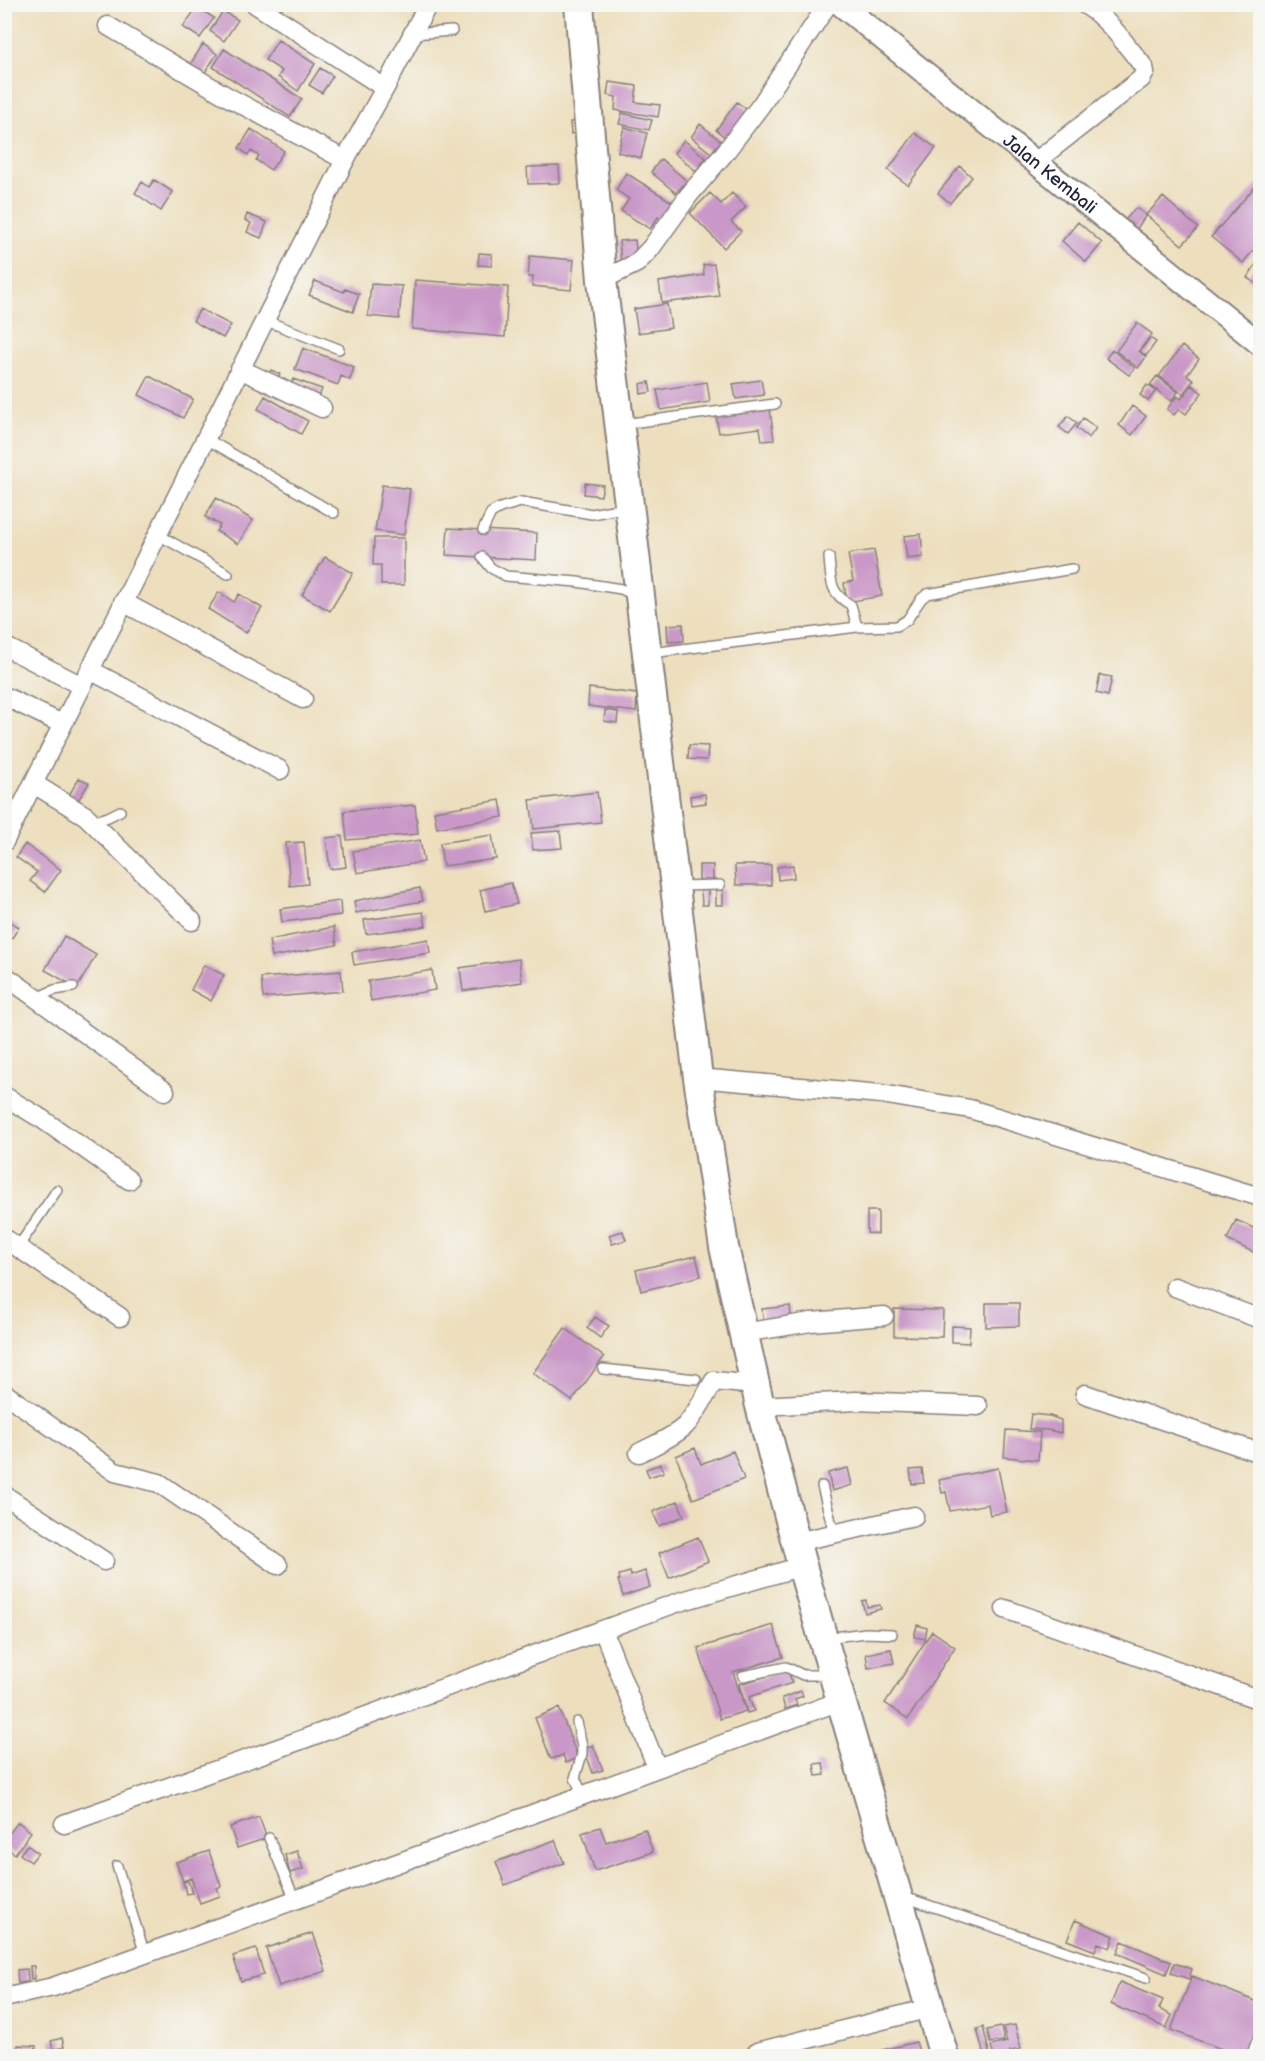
<svg xmlns="http://www.w3.org/2000/svg" width="1265" height="2061" viewBox="0 0 1265 2061" font-family="'Balsamiq Sans',sans-serif">
  <style>
    .building { fill: #c998c8 }
    .lines { fill: none; stroke-linecap: round; stroke-linejoin: round }
    .service-casing { stroke: #88807c; stroke-width: 12 }
    .minor-casing { stroke: #88807c; stroke-width: 21 }
    .tertiary-casing { stroke: #88807c; stroke-width: 26 }
    .primary-casing { stroke: #88807c; stroke-width: 32 }
    .service { stroke: #fff; stroke-width: 9 }
    .minor { stroke: #fff; stroke-width: 18 }
    .tertiary { stroke: #fff; stroke-width: 22 }
    .primary { stroke: #fff; stroke-width: 28 }
    .labels { text-anchor: middle; stroke-width: 6; stroke-linejoin: round; paint-order: stroke }
    .street-label { font-size: 18px; fill: #22223b; stroke: #f6f6f2 }
  </style>
  <rect width="100%" height="100%" fill="#f6f6f2"/>
  <filter id="ink" filterUnits="userSpaceOnUse"><feTurbulence type="fractalNoise" baseFrequency=".0167" numOctaves="2"/><feDisplacementMap in="SourceGraphic" scale="12" xChannelSelector="R" yChannelSelector="G"/><feConvolveMatrix kernelMatrix="1 2 1 2 8 2 1 2 1" color-interpolation-filters="sRGB"/></filter>
  <filter id="wash" filterUnits="userSpaceOnUse"><feTurbulence type="fractalNoise" baseFrequency=".008" numOctaves="4" result="noise"/><feDisplacementMap in="SourceGraphic" scale="24" xChannelSelector="R" yChannelSelector="G"/><feGaussianBlur stdDeviation="1.35" result="paint"/><feColorMatrix in="noise" values="0 0 0 0 0 0 0 0 0 0 0 0 0 0 0 0 0 1.4 0 .05"/><feComposite in="paint" operator="in"/></filter>
  <g filter="url(#wash)">
    <rect width="100%" height="100%" fill="#eddfbe"/>
    <g id="blocks">
      <path class="building" d="M197 7 214 18 200 38 183 27Z
        M223 11 238 20 224 41 210 31Z
        M278 40 315 64 298 91 278 77 282 71 265 60Z
        M203 44 217 54 200 80 186 71Z
        M224 49 302 99 290 117 213 67Z
        M320 68 333 76 322 93 309 85Z
        M609 82 637 86 635 102 660 105 658 117 615 110 616 97 607 95Z
        M737 102 751 113 730 141 716 130Z
        M622 113 652 120 649 130 619 124Z
        M570 122H577L578 133 571 134Z
        M700 124 721 141 711 153 691 137Z
        M624 127 647 133 641 158 618 152Z
        M251 129 284 151 271 170 256 160 259 156 251 151 248 155 239 148Z
        M915 133 936 148 908 185 888 170Z
        M684 140 706 158 696 171 674 153Z
        M661 159 687 181 676 193 651 172Z
        M559 166 560 183 528 184 527 167Z
        M960 166 972 177 950 203 938 193Z
        M626 173 672 202 661 219 658 217 650 229 621 211 629 199 616 190Z
        M154 180 173 192 161 211 135 193 142 182 149 187Z
        M1260 181V242L1243 263 1211 237Z
        M710 193 721 204 732 193 746 207 731 222 741 231 724 248 690 213Z
        M1163 197 1198 228 1182 245 1146 215Z
        M1136 208 1146 215 1136 230 1125 220Z
        M247 214 267 222 261 238 247 232 251 223 245 220Z
        M1078 222 1102 243 1086 262 1062 241Z
        M635 240 637 261 621 262 619 241Z
        M479 253 492 254V266L478 265Z
        M530 256 574 260 571 290 532 286 533 277H528Z
        M1260 258V286L1247 278Z
        M714 264 719 296 662 303 659 282 704 275 703 265Z
        M415 280 508 287 505 337 412 329Z
        M315 281 344 292 345 289 359 294 353 312 309 295Z
        M371 284 402 286 399 319 368 316Z
        M667 304 671 328 638 333 634 309Z
        M200 309 231 325 223 338 193 321Z
        M1137 323 1152 334 1139 351 1146 357 1138 368 1116 351Z
        M1150 338 1156 342 1146 356 1140 351Z
        M1182 346 1199 359 1187 375 1194 380 1183 394 1159 376Z
        M303 348 354 367 350 380 341 376 338 385 295 369Z
        M1112 350 1135 368 1129 375 1106 358Z
        M271 370 280 374 274 384 266 379Z
        M149 376 193 399 183 418 139 395Z
        M1157 376 1178 392 1171 401 1150 385Z
        M293 379 322 389 317 402 289 392Z
        M761 380 764 395 736 399 733 384Z
        M649 382 651 392 641 394 640 384Z
        M707 382 710 402 661 410 657 390Z
        M1147 385 1156 391 1148 401 1140 395Z
        M1192 385 1202 393 1186 414 1179 409 1174 415 1167 409 1177 396 1181 399Z
        M265 396 308 421 301 434 258 409Z
        M1132 406 1146 416 1132 435 1119 425Z
        M770 409 774 440 762 441 760 428 719 433 716 416Z
        M1068 416 1077 423 1068 434 1059 427Z
        M1083 418 1096 428 1089 438 1076 428Z
        M585 483 603 485 601 496 584 494Z
        M382 485 410 489 404 535 375 531Z
        M216 498 253 520 238 544 216 531 220 525 205 517Z
        M448 528 537 533 536 560 446 555Z
        M921 534 923 557 907 559 904 536Z
        M374 538H404V585H381V565H373Z
        M874 550 882 596 847 602 844 583 853 581 848 554Z
        M325 557 353 573 330 611 302 595Z
        M219 592 234 602 239 594 262 608 246 633 208 609Z
        M683 624 684 641 668 642 667 625Z
        M1100 675 1112 677 1108 696 1096 693Z
        M589 688 637 694 636 712 588 706Z
        M605 710 618 712 617 723 604 721Z
        M689 745 708 746 707 760 688 759Z
        M79 778 89 783 77 802 68 797Z
        M597 792 601 822 534 829 530 800Z
        M705 794 706 803 691 805 690 796Z
        M500 800 503 817 437 828 434 811Z
        M415 805 418 834 347 840 344 811Z
        M560 831 562 848 533 850 531 833Z
        M492 835 496 859 443 866 440 843Z
        M342 836 346 867 330 869 326 838Z
        M420 840 424 862 357 873 353 851Z
        M304 842 308 884 290 886 286 843Z
        M25 844 61 870 45 892 30 881 37 872 16 857Z
        M699 865H713V884H699Z
        M735 865H771V885H736Z
        M793 865 794 878 778 880 777 867Z
        M511 883 517 904 485 911 480 890Z
        M420 888 423 901 356 913 354 901Z
        M716 889H723V905H716Z
        M701 890H708V905H702Z
        M340 901 341 915 282 922 280 909Z
        M423 912 426 926 366 934 364 920Z
        M4 918 19 927 12 938 4 933Z
        M334 927 337 945 272 957 269 940Z
        M64 936 96 955 77 988 45 970Z
        M428 939 430 953 354 965 352 952Z
        M519 959 522 982 463 991 460 968Z
        M204 965 224 975 211 1001 191 990Z
        M432 970 435 990 371 1001 368 981Z
        M341 971 343 991 263 998 261 978Z
        M867 1211H878V1234L867 1233Z
        M1236 1220 1260 1231V1237L1253 1252 1227 1240Z
        M623 1231 626 1240 612 1244 609 1235Z
        M696 1256 701 1276 641 1291 636 1270Z
        M986 1303H1019V1326L986 1327Z
        M790 1306 792 1324 764 1327 762 1309Z
        M894 1309 943 1310 942 1337 894 1336Z
        M595 1317 609 1326 600 1338 587 1328Z
        M952 1326 970 1327 969 1343 952 1342Z
        M565 1328 604 1357 572 1401 533 1373Z
        M1031 1414 1050 1416 1061 1420V1433L1048 1430 1029 1429Z
        M1006 1430 1040 1432 1038 1460 1004 1457Z
        M695 1448 701 1464 733 1451 744 1479 693 1499 676 1456Z
        M661 1464 664 1472 649 1477 646 1469Z
        M848 1468 852 1485 832 1491 828 1473Z
        M998 1468 1007 1512 990 1515 988 1504 950 1511 946 1492 942 1493 939 1480Z
        M922 1469 924 1483 912 1484 910 1470Z
        M678 1501 684 1516 659 1526 653 1512Z
        M698 1537 708 1561 669 1578 659 1553Z
        M645 1571 650 1587 623 1596 618 1580H620L619 1575 630 1572 631 1576Z
        M866 1600 867 1607 880 1605 881 1609 865 1613 862 1601Z
        M773 1625 783 1657 733 1672 746 1711 720 1719 698 1648Z
        M917 1625 927 1628 925 1639 914 1637Z
        M932 1631 955 1647 908 1719 885 1703Z
        M891 1649 894 1663 868 1668 866 1654Z
        M788 1670 792 1683 749 1697 754 1711 747 1713 739 1684Z
        M801 1691 803 1696 795 1699 797 1705 785 1709 782 1698Z
        M559 1708 578 1758 566 1763 563 1755 551 1759 535 1718Z
        M593 1745 603 1770 593 1773 584 1749Z
        M823 1763 825 1775 816 1776 814 1764Z
        M259 1817 267 1838 237 1848 230 1827Z
        M18 1822 31 1832 15 1854 4 1846V1840Z
        M600 1827 606 1842 645 1829 653 1852 595 1871 582 1833Z
        M555 1840 564 1863 505 1885 496 1862Z
        M27 1845 38 1853 31 1862 20 1854Z
        M209 1851 221 1886 217 1888 220 1896 200 1903 191 1878 183 1881 176 1862Z
        M297 1851 303 1869 290 1873 285 1855Z
        M188 1881 192 1893 186 1894 183 1882Z
        M1075 1920 1114 1936 1110 1948 1098 1943 1095 1951 1067 1940Z
        M313 1933 326 1971 279 1986 266 1948Z
        M1122 1941 1171 1962 1166 1974 1117 1953Z
        M256 1949 264 1975 241 1981 233 1956Z
        M1174 1963 1192 1969 1189 1979 1171 1973Z
        M30 1966H34V1979H31Z
        M27 1969 28 1982 18 1983 17 1970Z
        M1192 1976 1260 2003V2019L1246 2056H1240L1171 2030Z
        M1120 1982 1163 2000 1159 2009 1172 2015 1166 2028 1111 2004Z
        M1015 2025 1021 2049 1010 2051 1011 2056H994L991 2046 1007 2042 1003 2027Z
        M983 2027 990 2056H984L977 2029Z
        M1001 2027 1004 2041 990 2043 987 2030Z
        M62 2038 64 2047 53 2050 51 2041Z
        M916 2042 919 2051 896 2056H884L882 2050Z
        M18 2045 36 2046 35 2056H17Z"/>
    </g>
  </g>
  <g filter="url(#ink)">
    <use href="#blocks" fill-opacity="0" stroke="#88807c" stroke-width="1.5"/>
    <g class="lines">
      <g class="service-casing">
        <path id="service" d="M413 34 452 31
          M264 320 339 349
          M623 424 775 404
          M205 438 334 513
          M483 530 491 513 500 508 521 502 592 514 627 507
          M157 534 228 574
          M482 557 491 568 506 576 577 582 621 589 636 596
          M829 557C831 580 829 593 851 605L857 627
          M651 653 857 627 897 626 907 620 921 599 927 594 1072 569
          M92 822 108 817 120 811
          M678 886 720 885
          M36 998 54 990 73 987
          M18 1247 57 1190
          M603 1369 696 1379
          M822 1486 834 1533
          M825 1638 866 1633 892 1634
          M743 1676 786 1667 803 1675H828
          M577 1722 582 1746V1754L575 1778 583 1795
          M269 1838 295 1900
          M117 1866 145 1954
          M904 1897 1146 1978"/>
      </g>
      <g class="minor-casing">
        <path id="minor" d="M255 4 385 88
          M108 26 228 97 345 160
          M1035 162 1141 79 1145 72 1144 67C1126 45 1109 19 1084 4
          M602 280 637 263 651 248 689 195 723 155 761 105 828 4
          M240 369 322 408
          M123 602 303 699
          M4 646 82 686
          M90 670 280 770
          M4 696 62 724
          M34 784 86 816 192 921
          M4 842 345 160 385 88 428 4
          M4 975 165 1091
          M698 1078 881 1094 970 1109 1260 1197
          M4 1096 42 1119 129 1180
          M4 1238 120 1317
          M1175 1287 1260 1319
          M743 1333 811 1322 884 1316
          M4 1393 115 1472 159 1483 278 1565
          M1085 1394 1260 1453
          M760 1406 856 1401 978 1406
          M639 1453C654 1445 672 1438 685 1426 697 1413 705 1396 714 1381L755 1385
          M4 1495 104 1561
          M796 1542 914 1516
          M1005 1609 1260 1700
          M603 1630 657 1768
          M64 1824 279 1748 679 1602 802 1566
          M4 1998 53 1987 456 1842 840 1701
          M757 2052 930 2008
          M1256 2056 1260 2045"/>
      </g>
      <g class="tertiary-casing">
        <g id="tertiary">
          <path id="s1" d="M840 4 1260 344"/>
        </g>
      </g>
      <g class="primary-casing">
        <path id="primary" d="M579 4 602 280 698 1078 724 1247 760 1406 802 1566 944 2056"/>
      </g>
      <use href="#service" class="service"/>
      <use href="#minor" class="minor"/>
      <use href="#tertiary" class="tertiary"/>
      <use href="#primary" class="primary"/>
    </g>
  </g>
  <g class="labels">
    <g class="street-label">
      <text dy="6" stroke="none"><textPath href="#s1" startOffset="270">Jalan Kembali</textPath></text>
    </g>
  </g>
  <rect width="1265" height="2061" fill="none" stroke="#f6f6f2" stroke-width="24"/>
</svg>
